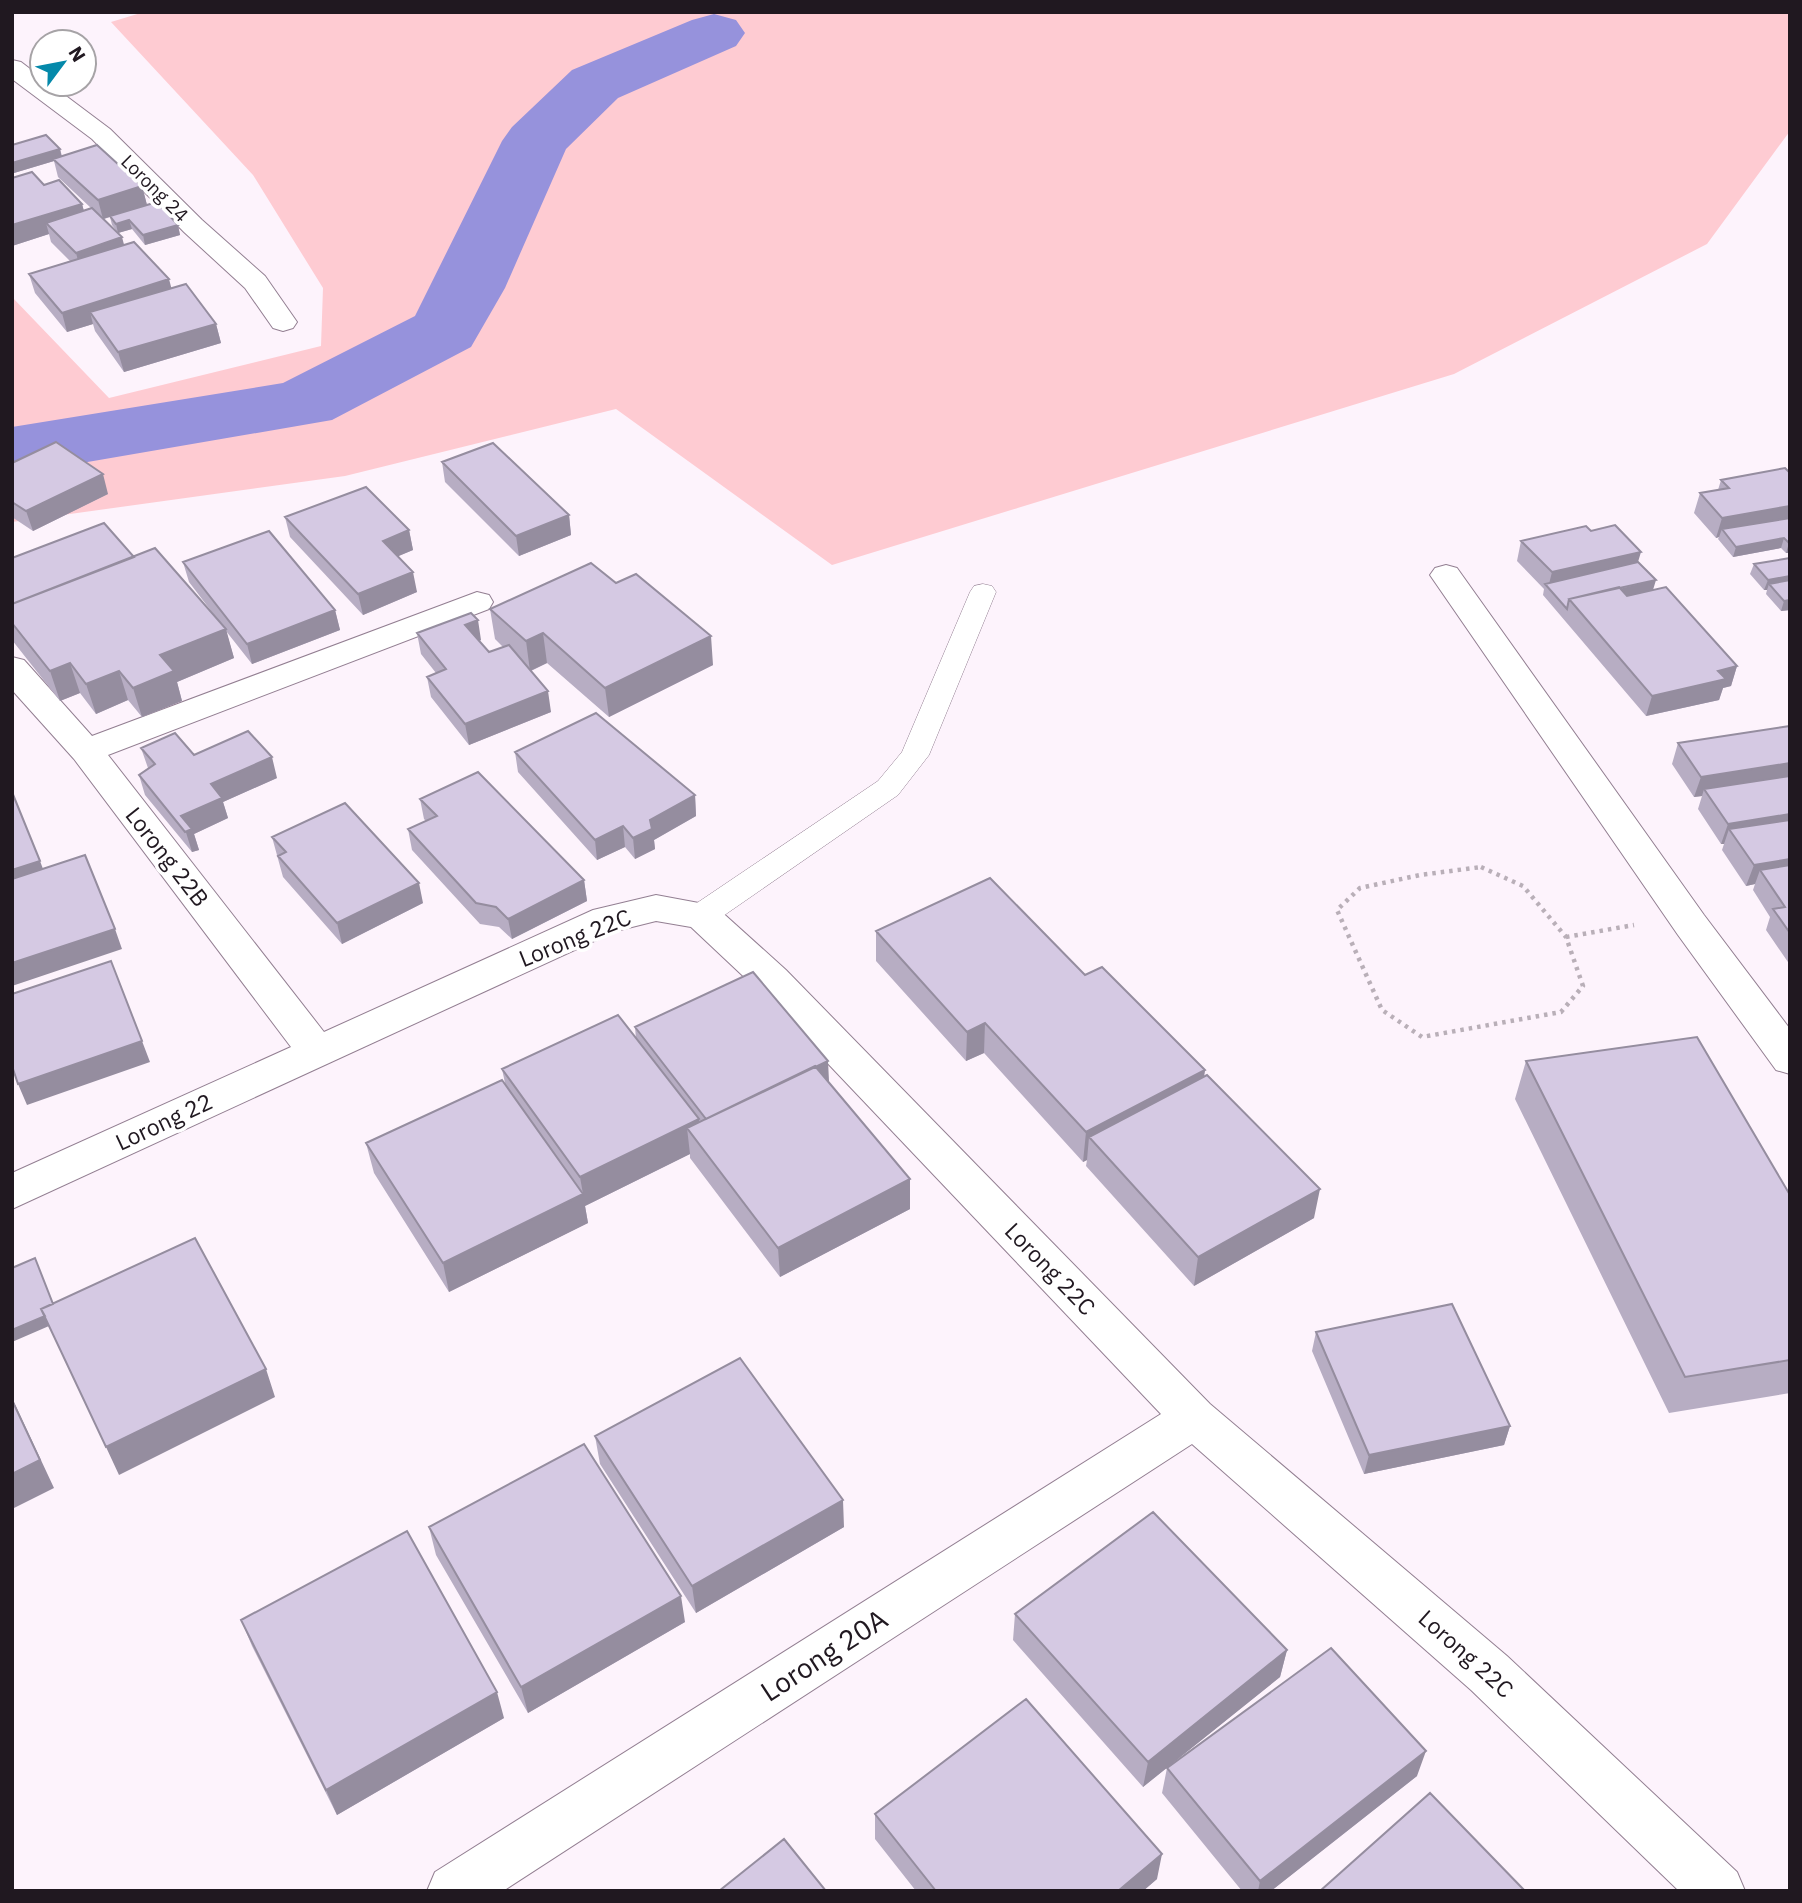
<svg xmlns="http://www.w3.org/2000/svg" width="1802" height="1903" viewBox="0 0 1802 1903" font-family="'IBM Plex Sans',sans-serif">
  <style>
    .green { fill: #fecbd2 }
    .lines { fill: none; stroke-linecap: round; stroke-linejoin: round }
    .river { fill: #9692dc; fill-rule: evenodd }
    .service-casing { stroke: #937f92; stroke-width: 1 }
    .minor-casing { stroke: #937f92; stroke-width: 2 }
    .path { stroke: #b9afb8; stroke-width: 4.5; stroke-dasharray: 3.5 5; stroke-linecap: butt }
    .service { fill: #fff; fill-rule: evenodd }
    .minor { fill: #fff; fill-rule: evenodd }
    .wall { fill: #b7adc3; fill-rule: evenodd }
    .shaded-wall { fill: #958d9f }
    .building { fill: #d5c9e3; stroke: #958d9f; stroke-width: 2 }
    .labels { text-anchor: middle; stroke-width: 7; stroke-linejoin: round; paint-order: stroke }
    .far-street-label { font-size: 19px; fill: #201820; stroke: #fff }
    .street-label { font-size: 23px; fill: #201820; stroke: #fff }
    .near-street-label { font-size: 28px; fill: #201820; stroke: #fff }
  </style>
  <rect width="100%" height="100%" fill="#fdf3fc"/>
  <path class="green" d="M144 12H1790V131L1707 244 1454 374 832 565 616 409 345 476 12 522V462L25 455 299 410 306 406 299 399 283 398 12 435V297L109 398 321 346 323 288 253 175 111 22Z"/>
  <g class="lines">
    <path class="river" d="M714 14 736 20 745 33 736 46 618 98 566 149 505 288 471 347 332 420 12 475V427L283 383 415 316 502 141 512 127 572 70 692 20Z"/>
    <g class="service-casing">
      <path id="service" d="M983 584 992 586 996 592 929 755 898 795 713 923 702 926 691 923 686 915 691 907 878 781 902 752 970 592 974 586Z"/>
    </g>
    <g class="minor-casing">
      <path id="minor" d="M12 60 21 62 42 78V84H50L110 129 202 220 265 276 297 322 293 328 283 331 273 328 245 288 184 232 92 139 12 79Z
        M1446 565 1457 568 1704 915 1790 1029V1074L1776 1070 1678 935 1430 575 1435 568Z
        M477 592 489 595 493 602 489 609 108 755 324 1032 593 910 656 895 715 906 786 970 1210 1404 1507 1656 1737 1872 1745 1891H1679L1471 1690 1192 1444 503 1891H427L435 1872 1161 1414 758 990 691 927 656 921 616 931 12 1209V1173L291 1047 74 759 12 690V657L24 660 92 736Z"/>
    </g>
    <path class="path" d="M1481 867 1523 886 1566 937 1583 986 1561 1012 1422 1037 1382 1010 1337 910 1360 888 1420 875Z
      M1566 937 1634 925"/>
    <use href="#service" class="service"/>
    <use href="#minor" class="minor"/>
  </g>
  <path class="wall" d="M12 145 60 149 62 156 142 186 147 205 178 225 180 235 145 245 132 229 118 233 124 245 171 289 216 324 221 343 124 372 95 331 93 324 67 332 35 293 29 274 70 261 51 242 49 234 12 246 44 185 82 204 84 211 91 208 58 177 54 161 14 173 12 171ZM110 217 112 225 118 233 104 219Z
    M442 462 569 515 571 535 519 556 445 482Z
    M12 463 108 494 33 531 12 517Z
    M1790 473V610L1781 611 1766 594 1767 590H1764L1750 574 1754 564 1790 558 1788 555V553H1786L1781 548 1733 557 1718 539 1719 537 1716 538 1694 513 1700 493 1718 490 1721 480Z
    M285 517 409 530 413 550 398 556 417 592 363 615 290 537Z
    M1591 531 1638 562 1653 589 1737 666 1731 686 1723 688 1719 700 1646 716 1543 595 1544 589 1517 561 1521 541Z
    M134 557 218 620 189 582 183 562 335 610 340 630 252 664 226 631 234 658 177 682 182 701 142 717 128 700 96 714 80 693 60 701 12 640V558Z
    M490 609 713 665 609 717 547 663 531 671 551 712 469 745 431 697 427 677 436 673 421 654 417 633 481 640 479 641 489 652 503 647 495 639Z
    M1790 726V965L1766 930 1770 917 1753 890 1755 884 1746 886 1722 850 1724 844H1721L1698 809 1702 796 1694 797 1672 764 1678 743Z
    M141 748 194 755 277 778 223 802 228 818 194 834 199 850 192 852 145 795 139 775 148 768Z
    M515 752 695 795 696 816 654 840 655 849 635 859 625 847 597 860 518 772Z
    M420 799 584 880 587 901 512 939 499 927 480 924 412 850 408 829 426 821 424 819Z
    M272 837 423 903 342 944 283 877Z
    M876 931 1085 975 1205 1070 1204 1077 1314 1218 1194 1286 1086 1166 1087 1160 1083 1162 984 1053 966 1061 876 961Z
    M635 1027 828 1081 910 1209 780 1277 690 1158V1154L585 1206 588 1223 449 1292 374 1173 366 1143 505 1083 502 1069 636 1039Z
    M1526 1061 1790 1195V1393L1669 1413 1515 1099Z
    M1316 1332 1510 1426 1504 1445 1364 1474 1312 1351Z
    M595 1436 844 1527 696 1613 600 1464Z
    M429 1527 685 1622 528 1713 436 1555Z
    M1015 1614 1287 1650 1280 1677 1143 1787 1013 1640Z
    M241 1620 504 1718 337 1815 252 1646Z
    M1167 1768 1417 1776 1271 1891H1242L1162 1793Z
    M875 1814 1157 1879 1143 1891H916L875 1839Z"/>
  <path class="shaded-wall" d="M60 149 62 159H53L54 161 14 173 12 163Z
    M142 186 147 205 103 219 98 200Z
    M82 204 87 223H46L49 234 12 246V225Z
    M129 220 132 229 118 233 116 224Z
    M178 225 180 235 145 245 143 235Z
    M122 237 127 256 81 272 76 253Z
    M169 279 174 298 90 312 93 324 67 332 62 313Z
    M216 324 221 343 124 372 118 352Z
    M103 474 108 494 33 531 26 511Z
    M1790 506V525L1722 529 1719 537 1716 538 1722 518Z
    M569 515 571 535 519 556 516 536Z
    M409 530 413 550 387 561 383 541Z
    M1784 538 1781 548 1733 557 1736 547Z
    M1789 543 1790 549 1788 553H1786Z
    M1641 552 1635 572 1548 588 1552 572Z
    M413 572 417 592 363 615 358 594Z
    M1790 576V586L1769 584 1767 590H1764L1768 580Z
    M1656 580 1653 590 1616 599 1611 591Z
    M1790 600V610L1781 611 1784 601Z
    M335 610 340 630 252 664 247 644Z
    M478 620 481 640 469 645 465 625Z
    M226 629 234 658 177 682 182 701 142 717 133 688 160 655Z
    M543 633 547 663 530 671 526 641Z
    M711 636 713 665 609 717 605 688Z
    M70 663 80 693 60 701 50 671Z
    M1737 666 1731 686 1723 688 1719 700 1646 716 1652 696 1718 671Z
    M119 671 128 700 96 714 86 684Z
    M548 691 551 712 469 745 465 724Z
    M272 757 277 778 223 802 228 818 194 834 199 850 192 852 181 816 211 784Z
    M1790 763V782L1704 789 1702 796 1694 797 1701 777Z
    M695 795 696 816 654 840 655 849 635 859 633 838 650 820Z
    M1790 814V834L1729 829 1724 844H1721L1728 824Z
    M623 826 625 847 597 860 595 840Z
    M1790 859V879L1760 870 1755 884 1746 886 1754 865Z
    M40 861 48 882 12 893V870Z
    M584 880 587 901 512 939 508 919Z
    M419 883 423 903 342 944 337 923Z
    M115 929 122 949 12 986V963Z
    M985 1023 984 1053 966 1061 967 1032Z
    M142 1041 150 1062 27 1105 18 1084Z
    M828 1061 829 1081 706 1119Z
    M1205 1070 1200 1100 1089 1137 1087 1160 1083 1162 1086 1132Z
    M699 1119 702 1147 687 1128 690 1154 585 1206 588 1223 449 1292 443 1263 583 1194 580 1177Z
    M910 1179V1209L780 1277 778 1248Z
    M1320 1189 1314 1218 1194 1286 1198 1257Z
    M45 1316 49 1326 12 1342V1330Z
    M266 1369 275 1397 119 1475 106 1447Z
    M12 1398 54 1488 12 1509Z
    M1510 1426 1504 1445 1364 1474 1369 1455Z
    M843 1500 844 1527 696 1613 692 1586Z
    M681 1596 685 1622 528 1713 521 1687Z
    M1287 1650 1280 1677 1143 1787 1148 1762Z
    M497 1692 504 1718 337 1815 326 1790Z
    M1426 1751 1417 1776 1271 1891H1258L1260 1881Z
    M1162 1854 1157 1879 1143 1891H1118Z"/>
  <path class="building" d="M46 135 60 149 12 163V145Z
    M97 145 142 186 98 200 53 159Z
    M32 172 44 185 59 180 82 204 12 225V178Z
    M157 202 178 225 143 235 129 220 116 224 110 216Z
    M92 208 122 237 76 253 46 223Z
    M134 242 169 279 62 313 29 274Z
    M186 284 216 324 118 352 90 312Z
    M56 442 103 474 26 511 12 502V463Z
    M493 443 569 515 516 536 442 462Z
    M1785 468 1790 473V506L1722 518 1700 493 1729 488 1721 480Z
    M366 487 409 530 383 541 413 572 358 594 285 517Z
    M1790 518 1789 543 1784 538 1736 547 1722 529Z
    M104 523 134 557 12 604V558Z
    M1615 525 1641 552 1552 572 1521 541 1586 526 1591 531Z
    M269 531 335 610 247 644 183 562Z
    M155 548 226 629 160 655 174 671 133 688 119 671 86 684 70 663 50 671 12 623V604Z
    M1790 558V576L1768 580 1754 564Z
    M1638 562 1656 580 1569 599 1567 609 1545 584Z
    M591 563 616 583 636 574 711 636 605 688 543 633 526 641 490 609Z
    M1790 580V600L1784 601 1769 584Z
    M1619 587 1627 596 1666 587 1737 666 1718 671 1726 679 1652 696 1569 599Z
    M471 613 478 620 465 625 489 652 509 645 548 691 465 724 427 677 446 669 417 633Z
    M596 713 695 795 650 820 652 829 633 838 623 826 595 840 515 752Z
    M1790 726V763L1701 777 1678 743Z
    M248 731 272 757 211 784 222 798 181 816 192 829 185 832 139 775 155 764 141 748 175 733 194 755Z
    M478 772 584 880 508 919 496 907 476 903 408 829 437 816 420 799Z
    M1790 776V814L1728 824 1704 789Z
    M12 792 40 861 12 870Z
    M345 803 419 883 337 923 278 856 286 852 272 837Z
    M1790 820V859L1754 865 1729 829Z
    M85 855 115 929 12 963V879Z
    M1790 865V933L1773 909 1785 907 1760 870Z
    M990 878 1085 975 1102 967 1205 1070 1086 1132 985 1023 967 1032 876 931Z
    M111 961 142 1041 18 1084 12 1066V994Z
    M753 972 828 1061 706 1119 635 1027Z
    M618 1015 699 1119 580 1177 502 1069Z
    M1697 1037 1790 1195V1360L1685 1377 1526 1061Z
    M815 1066 910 1179 778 1248 687 1128Z
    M1207 1075 1320 1189 1198 1257 1089 1137Z
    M502 1080 583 1194 443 1263 366 1143Z
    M195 1238 266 1369 106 1447 41 1309Z
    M35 1258 53 1304 41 1309 45 1316 12 1330V1268Z
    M1452 1304 1510 1426 1369 1455 1316 1332Z
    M740 1358 843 1500 692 1586 595 1436Z
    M12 1400 40 1460 12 1474Z
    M584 1444 681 1596 521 1687 429 1527Z
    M1153 1512 1287 1650 1148 1762 1015 1614Z
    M407 1531 497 1692 326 1790 241 1620Z
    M1331 1648 1426 1751 1260 1881 1167 1768Z
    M1026 1699 1162 1854 1118 1891H936L875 1814Z
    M1430 1793 1525 1891H1320Z
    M784 1839 826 1891H719Z"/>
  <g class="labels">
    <g class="far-street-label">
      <text transform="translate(155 188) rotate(45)" y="7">Lorong 24</text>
    </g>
    <g class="street-label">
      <text transform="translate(167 857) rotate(52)" y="8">Lorong 22B</text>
      <text transform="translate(575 938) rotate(-22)" y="8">Lorong 22C</text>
      <text transform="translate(164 1122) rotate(-25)" y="8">Lorong 22</text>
      <text transform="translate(1050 1269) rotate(46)" y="8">Lorong 22C</text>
      <text transform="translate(1466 1654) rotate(42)" y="8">Lorong 22C</text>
    </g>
    <g class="near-street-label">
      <text transform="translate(824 1655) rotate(-33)" y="10">Lorong 20A</text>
    </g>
  </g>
  <rect width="1802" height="1903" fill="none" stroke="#201820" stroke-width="28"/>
  <g transform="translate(63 63) rotate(58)"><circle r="33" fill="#ffffff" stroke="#a6a3a6" stroke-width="2"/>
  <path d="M0-5L12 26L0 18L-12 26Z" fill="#0489aa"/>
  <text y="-10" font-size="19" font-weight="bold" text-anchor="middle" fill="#201820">N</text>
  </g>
</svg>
